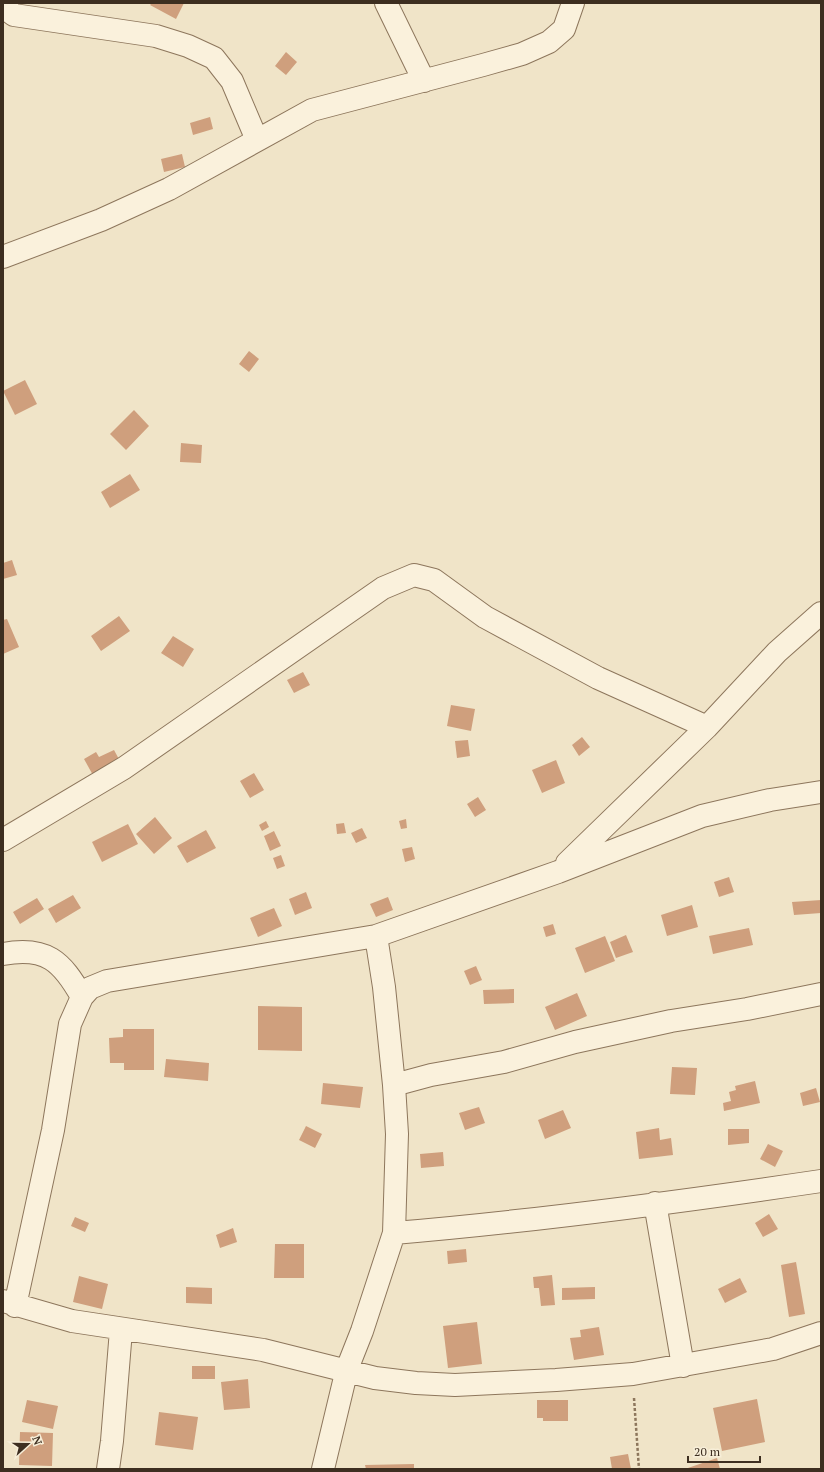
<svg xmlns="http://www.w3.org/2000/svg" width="824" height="1472" viewBox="0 0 824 1472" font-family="'PT Serif',serif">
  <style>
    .building { fill: #cf9f7d }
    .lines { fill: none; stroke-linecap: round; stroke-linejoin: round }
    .street-casing { stroke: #8d765c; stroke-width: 24 }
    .path { stroke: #8d765c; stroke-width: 2.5; stroke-dasharray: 3 2; stroke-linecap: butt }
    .street { stroke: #faf1dc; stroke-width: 22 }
  </style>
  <rect width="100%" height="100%" fill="#f0e4c8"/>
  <path class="building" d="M152 3H184L176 19 150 5Z
    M286 52 297 62 286 75 275 66Z
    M210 117 213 129 193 135 190 123Z
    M182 154 185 167 164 172 161 159Z
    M249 351 259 359 249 372 239 364Z
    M25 380 37 404 15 415 3 391Z
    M134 410 149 426 126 450 110 434Z
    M181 443 202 445 201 463 180 462Z
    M130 474 140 490 110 508 101 492Z
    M12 560 17 575 3 579V563Z
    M119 616 130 631 101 651 91 636Z
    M7 619 19 647 3 654V620Z
    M173 636 194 649 183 667 161 653Z
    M303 672 310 685 294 693 287 680Z
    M451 705 475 709 471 731 447 726Z
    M582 737 590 747 579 756 572 745Z
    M468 740 470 756 457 758 455 741Z
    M114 750 121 763 94 777 84 759 96 752 99 757Z
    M556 760 565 783 542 793 532 770Z
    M254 773 264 790 250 798 240 781Z
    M478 797 486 810 475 817 467 804Z
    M155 817 172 838 154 854 136 834Z
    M406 819 407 828 401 829 399 821Z
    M266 821 269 827 262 831 259 825Z
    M344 823 346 833 337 834 336 824Z
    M128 824 138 844 102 862 92 842Z
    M362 828 367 838 356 843 351 833Z
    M206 830 216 848 187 863 177 846Z
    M274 831 281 846 270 851 264 836Z
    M412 847 415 859 405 862 402 849Z
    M281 855 285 866 277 869 273 858Z
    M729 877 734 892 719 897 714 882Z
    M306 892 312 908 295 915 289 899Z
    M73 895 81 908 56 923 48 909Z
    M388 897 393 910 376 917 370 904Z
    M37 898 44 909 20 924 13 912Z
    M821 900V913L794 915 792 902Z
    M692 905 698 927 667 936 661 915Z
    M274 908 282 926 258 937 250 918Z
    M553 924 556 934 546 937 543 927Z
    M749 928 753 945 713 954 709 936Z
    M626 935 633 952 616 958 610 942Z
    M605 936 615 961 585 973 575 948Z
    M476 966 482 980 470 985 464 971Z
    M514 989V1003L484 1004 483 990Z
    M577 993 587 1016 555 1030 545 1007Z
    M258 1006 302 1007V1051L258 1050Z
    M123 1029H154V1070H124V1063H110L109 1038 123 1037Z
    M166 1059 209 1063 208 1081 164 1077Z
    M672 1067 697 1068 695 1095 670 1094Z
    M755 1081 760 1103 724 1111 723 1103 731 1101 729 1092 736 1090 735 1086Z
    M323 1083 363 1087 360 1108 321 1104Z
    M816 1088 820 1102 803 1106 800 1093Z
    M479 1107 485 1123 465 1130 459 1113Z
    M563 1110 571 1128 545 1139 538 1120Z
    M306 1126 322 1134 315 1148 299 1140Z
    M659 1128 660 1140 671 1138 673 1155 639 1159 636 1132Z
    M728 1129H749V1143L728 1145Z
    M768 1144 783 1151 775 1167 760 1159Z
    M443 1152 444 1166 421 1168 420 1154Z
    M769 1214 778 1229 763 1237 755 1223Z
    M75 1217 89 1223 85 1232 71 1226Z
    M233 1228 237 1242 220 1248 216 1235Z
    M275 1244H304V1278H274Z
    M466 1249 467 1262 448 1264 447 1251Z
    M796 1262 805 1314 789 1317 781 1265Z
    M552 1275 555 1305 541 1306 539 1288H534L533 1277Z
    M79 1276 108 1284 102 1309 73 1302Z
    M740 1278 747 1292 725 1303 718 1289Z
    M186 1287 212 1288V1304L186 1303Z
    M595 1287V1299L562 1300V1288Z
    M477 1322 482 1364 448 1368 443 1326Z
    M599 1327 604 1355 574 1360 570 1338 581 1337 580 1330Z
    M192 1366H215V1379H192Z
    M248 1379 250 1408 224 1410 221 1382Z
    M757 1399 765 1442 722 1451 713 1408Z
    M27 1400 58 1406 53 1429 22 1422Z
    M537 1400H568V1421H543V1418H537Z
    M159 1412 198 1417 193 1450 155 1445Z
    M20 1432 53 1433 52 1466 19 1465Z
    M628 1454 631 1469H612L610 1457Z
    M717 1458 720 1469H685Z
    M414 1464V1469H366L365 1465Z"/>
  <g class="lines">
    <g class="street-casing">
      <path id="street" d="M386 3 424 81
        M3 7 14 15 156 36 188 46 214 58 232 81 257 140
        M3 257 101 220 169 189 312 110 483 65 522 54 549 42 564 29 573 3
        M3 840 124 768 383 588 414 575 434 580 485 617 598 678 707 727
        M567 863 707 727 777 652 821 613
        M3 954C46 946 62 961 82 997
        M394 1085 431 1075 504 1062 575 1042 671 1021 747 1009 821 994
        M655 1203 683 1366
        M394 1233C537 1221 679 1202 821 1181
        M3 1301 72 1321 263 1350 375 1378 416 1383 455 1385 556 1380 633 1374 773 1349 821 1333
        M15 1306 53 1130 70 1024 82 997 90 988 107 981 376 936 558 872 702 816 770 800 821 792
        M108 1469 112 1441 121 1330
        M323 1469 347 1369 362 1331 394 1233 397 1134 394 1085 384 987 376 936"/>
    </g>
    <path class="path" d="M634 1398 639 1469"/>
    <use href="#street" class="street"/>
  </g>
  <rect width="824" height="1472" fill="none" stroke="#3d2e20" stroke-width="8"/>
  <g transform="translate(28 1444) rotate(69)" stroke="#f7eed8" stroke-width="3" paint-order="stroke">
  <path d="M0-3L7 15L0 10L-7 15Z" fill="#3d2e20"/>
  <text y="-6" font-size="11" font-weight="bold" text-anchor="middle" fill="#3d2e20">N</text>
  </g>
  <path d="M688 1456v6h72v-6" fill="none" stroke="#3d2e20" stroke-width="2"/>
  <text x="694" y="1456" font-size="12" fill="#3d2e20" stroke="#f7eed8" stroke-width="3" paint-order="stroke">20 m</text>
</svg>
